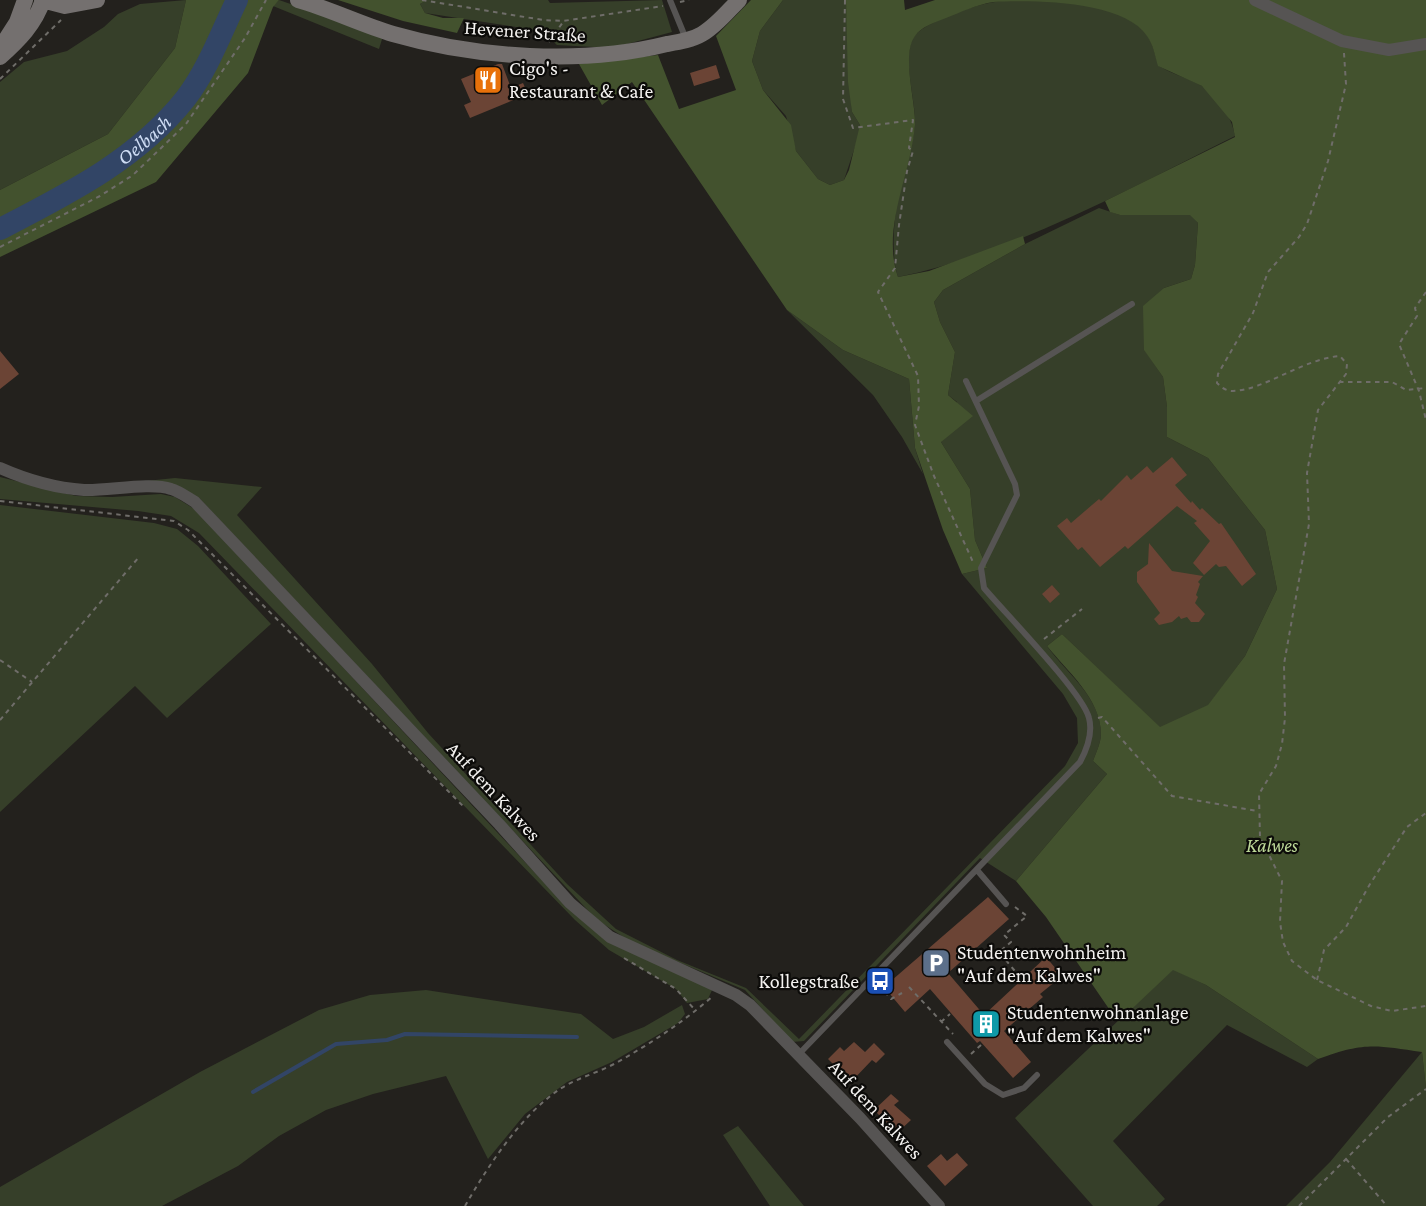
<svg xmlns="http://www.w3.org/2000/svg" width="1426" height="1206" viewBox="0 0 1426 1206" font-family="'Crimson Pro',serif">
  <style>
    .green { fill: #363f29 }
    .forest { fill: #43522e }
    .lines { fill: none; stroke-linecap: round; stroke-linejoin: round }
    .stream { stroke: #324566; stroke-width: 4 }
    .river { stroke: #324566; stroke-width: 22 }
    .building { fill: #6b4435 }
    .path { stroke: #6f6d69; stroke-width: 2; stroke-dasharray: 4.5 4.5; stroke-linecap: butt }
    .lane { stroke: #565453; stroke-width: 6 }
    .street { stroke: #565453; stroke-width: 12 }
    .secondary { stroke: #74706f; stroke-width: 16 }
    .labels { text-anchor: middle; stroke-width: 4.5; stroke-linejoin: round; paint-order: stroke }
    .street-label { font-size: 20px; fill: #f4f2f0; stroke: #0c0b09 }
    .poi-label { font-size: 20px; fill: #f4f2f0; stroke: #0c0b09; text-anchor: start }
    .park-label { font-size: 20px; font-style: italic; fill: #bdd898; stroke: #0c0b09 }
    .water-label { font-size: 21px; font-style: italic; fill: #cedcf4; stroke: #0c0b09 }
  </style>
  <rect width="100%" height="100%" fill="#23211d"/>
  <path class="green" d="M186 0 175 48 108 134 0 190V82L24 62 67 51 104 27 118 14 140 4Z
    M279 0 383 36 379 49 273 6Z
    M427 0H548L550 3 662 0 672 32 612 48 557 45 542 31 425 13 420 4Z
    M783 0H846L852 112 860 125 859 135 844 180 830 185 818 179 796 151 786 116 763 90 752 61 760 31Z
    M1037 0C1072 3 1122 3 1147 35 1153 43 1155 56 1159 66 1172 74 1188 78 1202 86 1219 96 1232 118 1235 136 1131 188 1012 254 898 277 888 249 897 189 907 160 911 148 914 137 915 124 916 101 902 59 913 38 921 23 977 4 995 2 1009 0 1023 1 1037 0Z
    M1099 208 1120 215H1191L1198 223 1195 265 1191 279 1164 288 1144 349 1163 377 1167 407V437L1208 458 1265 530 1277 589 1245 656 1208 706 1160 728 1062 634 1047 646C1066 673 1101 697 1101 734 1101 742 1096 753 1093 761L1107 774 1016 881 980 858 804 1041 792 1042 745 990 633 943 597 920 200 499 175 485H107L175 478 262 487 237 515 372 664 428 733 567 884 616 929 677 960 746 988 799 1039 1065 766 1078 743 1077 718 1063 694 962 574 987 568 975 540 970 489 941 442 957 402 948 395 955 352 940 322 934 302 943 290 1025 244Z
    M787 310 843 350 909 379 915 448 923 474 902 437 873 395Z
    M0 477 76 496 112 497 161 494 175 497 196 510 567 907 712 990 708 999 687 1003 676 989 609 950 575 920 199 533 171 516 138 511 0 499Z
    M0 505 154 523 177 529 198 546 271 624 167 718 135 686 0 812Z
    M1173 969 1206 985 1318 1059 1307 1067 1227 1025 1113 1141 1165 1199 1157 1206H1093L1015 1118Z
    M426 990 581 1014 613 1039 644 1027 682 1005 685 1014 678 1023 612 1062 567 1082 525 1114 488 1159 446 1076 373 1094 326 1110 279 1136 238 1166 162 1206H0V1187L200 1072 319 1010 370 995Z
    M1422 1052 1426 1088V1206H1286L1330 1162Z
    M738 1126 804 1206H770L723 1135Z"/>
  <path class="forest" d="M186 0H279L273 7 248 73 156 182 0 257V190L108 134 175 48Z
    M338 0H427L420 4 425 13 443 18H464L457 33 403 21Z
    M751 0H783L760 31 752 61 763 90 791 125 796 151 818 179 830 185 844 180 849 170 860 125 852 112 848 82 846 0H904L905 10 935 0H1426V1088L1422 1052C1375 1045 1364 1042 1318 1059L1206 985 1173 970 1118 1022 1046 917 1016 881 1107 774 1093 761C1096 753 1101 742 1101 734 1101 699 1067 671 1047 646L1062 634 1160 727 1208 705 1245 656 1277 589 1265 530 1208 458 1167 437V407L1163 377 1144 350 1143 306 1164 288 1191 279 1195 265 1198 223 1190 215H1120L1110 212 1105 201 1235 137 1232 122 1202 86 1158 66C1155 56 1153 44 1147 36 1123 0 1032 0 993 2 976 5 961 12 946 18 934 23 922 26 915 36 901 55 916 102 915 125 911 174 881 228 898 277L929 271 1023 236 1025 244 943 290 934 302 940 322 955 352 948 395 973 416 941 442 970 489 975 540 987 568 962 574 943 530 915 448 909 379 843 350 787 310 632 82 602 105 579 64 658 55 679 109 736 90 716 36Z"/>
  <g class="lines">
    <path class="stream" d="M253 1092 336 1044 387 1040 405 1034 577 1037"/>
    <path class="river" id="s1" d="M0 229C68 194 138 159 186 98 208 69 221 33 237 0"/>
  </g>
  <path class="building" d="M498 64H502L511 88 523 83 528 94 470 118 464 105 471 102 461 79Z
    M716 65 720 78 694 86 690 73Z
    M0 351 19 374 0 389Z
    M1172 457 1187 475 1175 485 1191 503 1192 501 1200 510 1202 508 1219 524 1221 523 1256 574 1242 586 1226 566 1219 567 1216 564 1204 575 1193 563 1210 541 1194 523 1197 521 1177 506 1128 549 1125 546 1100 567 1082 547 1078 550 1057 526 1067 518 1071 523 1099 499 1101 501 1127 475 1131 480 1147 466 1153 473Z
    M1149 543 1172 571 1203 576 1198 582 1200 584 1196 595 1198 597 1195 603 1205 614 1199 622H1191L1187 617 1181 619 1179 616 1172 622 1159 625 1154 619 1160 613 1137 582V572L1148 564Z
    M1052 585 1060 594 1050 603 1042 594Z
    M988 897 1009 919 948 973 984 1015 1046 957 1062 976 1040 994 1043 997 1004 1031 1031 1062 1013 1078 980 1041 977 1043 930 989 905 1012 884 987Z
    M854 1042 865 1052 874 1043 885 1054 876 1063 872 1060 851 1082 828 1059 840 1047 844 1051Z
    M891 1094 899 1101 894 1105 911 1120 897 1133 874 1110Z
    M957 1153 968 1165 945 1186 927 1166 941 1154 947 1161Z"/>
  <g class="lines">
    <path class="path" d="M422 0 543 20 563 21 663 6
      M845 0 843 99 853 128 913 120 909 148 913 151 907 171 899 225 895 268 878 292 918 376 919 406 915 425 934 476 973 562
      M680 2 689 0
      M549 42 563 22
      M1344 53 1346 84 1328 161 1307 224 1299 237 1268 272 1253 313 1218 374 1217 383C1222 388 1226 391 1233 391 1265 390 1302 359 1340 356L1347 364 1346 374 1318 410 1307 473 1309 524 1284 664 1285 718 1282 744 1276 766 1259 794 1260 837 1282 881 1280 922 1283 942 1292 961 1317 980 1371 1006 1392 1011 1426 1006
      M0 79 61 20
      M0 247 100 196 133 175 186 124 245 38 266 0
      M1426 292 1415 308 1417 316 1399 344 1419 391 1426 420
      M1339 382H1392L1406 390 1426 388
      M0 501 174 521 188 530 463 806
      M1044 639 1082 609
      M0 660 32 682
      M1098 718 1102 717 1172 796 1257 811
      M0 720 139 557
      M504 810V803
      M1015 907 1027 916 1004 935 1011 942 999 952 1020 977
      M624 958 676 989 696 1011
      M1317 980 1324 950 1346 927 1370 884 1407 827 1426 813
      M879 985 891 999 902 993
      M909 987 953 1034
      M941 1022 950 1014
      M971 1054 982 1044
      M1346 1159 1387 1206
      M465 1206C488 1166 521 1115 560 1089 577 1078 597 1073 614 1064 650 1044 682 1023 713 996
      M1299 1206 1388 1117 1426 1089"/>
    <path class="lane" d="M670 0 686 39
      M976 401 1132 304
      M977 870 1006 904
      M947 1042 985 1084 1003 1095 1024 1088 1037 1075
      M799 1054 1080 762C1087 749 1093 733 1089 718 1083 693 1005 613 984 588L981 568 1017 495 1015 484 966 381"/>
    <path class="street" d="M1255 0 1342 41 1389 50 1426 44
      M0 468C27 480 54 488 84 490 108 491 150 482 171 489 179 491 188 498 195 502L499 824 570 903 610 937 736 995 750 1005 860 1118 939 1206"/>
    <path class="secondary" d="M42 0 65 6 97 0
      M298 0C330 9 360 24 393 34 476 58 583 65 667 44 679 42 692 40 702 34 716 26 728 11 739 0
      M1 47 17 22 25 0
      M0 57C19 40 35 24 43 0"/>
  </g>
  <defs>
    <g id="restaurant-square" transform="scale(1.5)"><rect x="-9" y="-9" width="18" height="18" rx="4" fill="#e8710a" stroke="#0c0b09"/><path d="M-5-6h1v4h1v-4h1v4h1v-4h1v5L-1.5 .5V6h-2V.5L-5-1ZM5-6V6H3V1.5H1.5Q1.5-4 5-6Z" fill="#fff"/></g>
    <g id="parking-square" transform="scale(1.5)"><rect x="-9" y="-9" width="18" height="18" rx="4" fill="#5c6f8a" stroke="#0c0b09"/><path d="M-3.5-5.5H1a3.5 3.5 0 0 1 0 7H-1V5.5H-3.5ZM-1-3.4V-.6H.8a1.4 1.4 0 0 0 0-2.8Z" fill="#fff"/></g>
    <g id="bus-square" transform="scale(1.5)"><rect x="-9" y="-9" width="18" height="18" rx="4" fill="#1a4fb4" stroke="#0c0b09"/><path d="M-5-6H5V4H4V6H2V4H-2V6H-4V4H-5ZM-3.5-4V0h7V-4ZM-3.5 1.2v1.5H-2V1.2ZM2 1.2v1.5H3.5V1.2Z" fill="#fff"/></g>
    <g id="building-square" transform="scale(1.5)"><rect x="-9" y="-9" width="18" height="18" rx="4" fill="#0f9aa8" stroke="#0c0b09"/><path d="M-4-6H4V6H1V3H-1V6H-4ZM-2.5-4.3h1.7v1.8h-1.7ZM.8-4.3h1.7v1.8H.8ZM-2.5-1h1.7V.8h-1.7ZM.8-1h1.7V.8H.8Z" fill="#fff"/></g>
  </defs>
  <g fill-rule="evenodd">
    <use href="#restaurant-square" x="488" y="80"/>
    <use href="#parking-square" x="936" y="963"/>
    <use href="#bus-square" x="880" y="981"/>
    <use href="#building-square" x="986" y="1024"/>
  </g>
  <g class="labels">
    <g class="street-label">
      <text transform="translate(525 31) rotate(4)" y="7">Hevener Straße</text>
      <text transform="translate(494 791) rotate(47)" y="7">Auf dem Kalwes</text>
      <text transform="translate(876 1109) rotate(47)" y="7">Auf dem Kalwes</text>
    </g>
    <g class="poi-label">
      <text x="509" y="75">Cigo's -<tspan x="509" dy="23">Restaurant &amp; Cafe</tspan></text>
      <text x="957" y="959">Studentenwohnheim<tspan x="957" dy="23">"Auf dem Kalwes"</tspan></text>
      <text x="859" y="988" text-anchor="end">Kollegstraße</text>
      <text x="1007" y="1019">Studentenwohnanlage<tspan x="1007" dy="23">"Auf dem Kalwes"</tspan></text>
    </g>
    <g class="park-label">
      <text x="1272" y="852">Kalwes</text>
    </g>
    <g class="water-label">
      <text dy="7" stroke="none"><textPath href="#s1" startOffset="170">Oelbach</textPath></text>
    </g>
  </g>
</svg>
